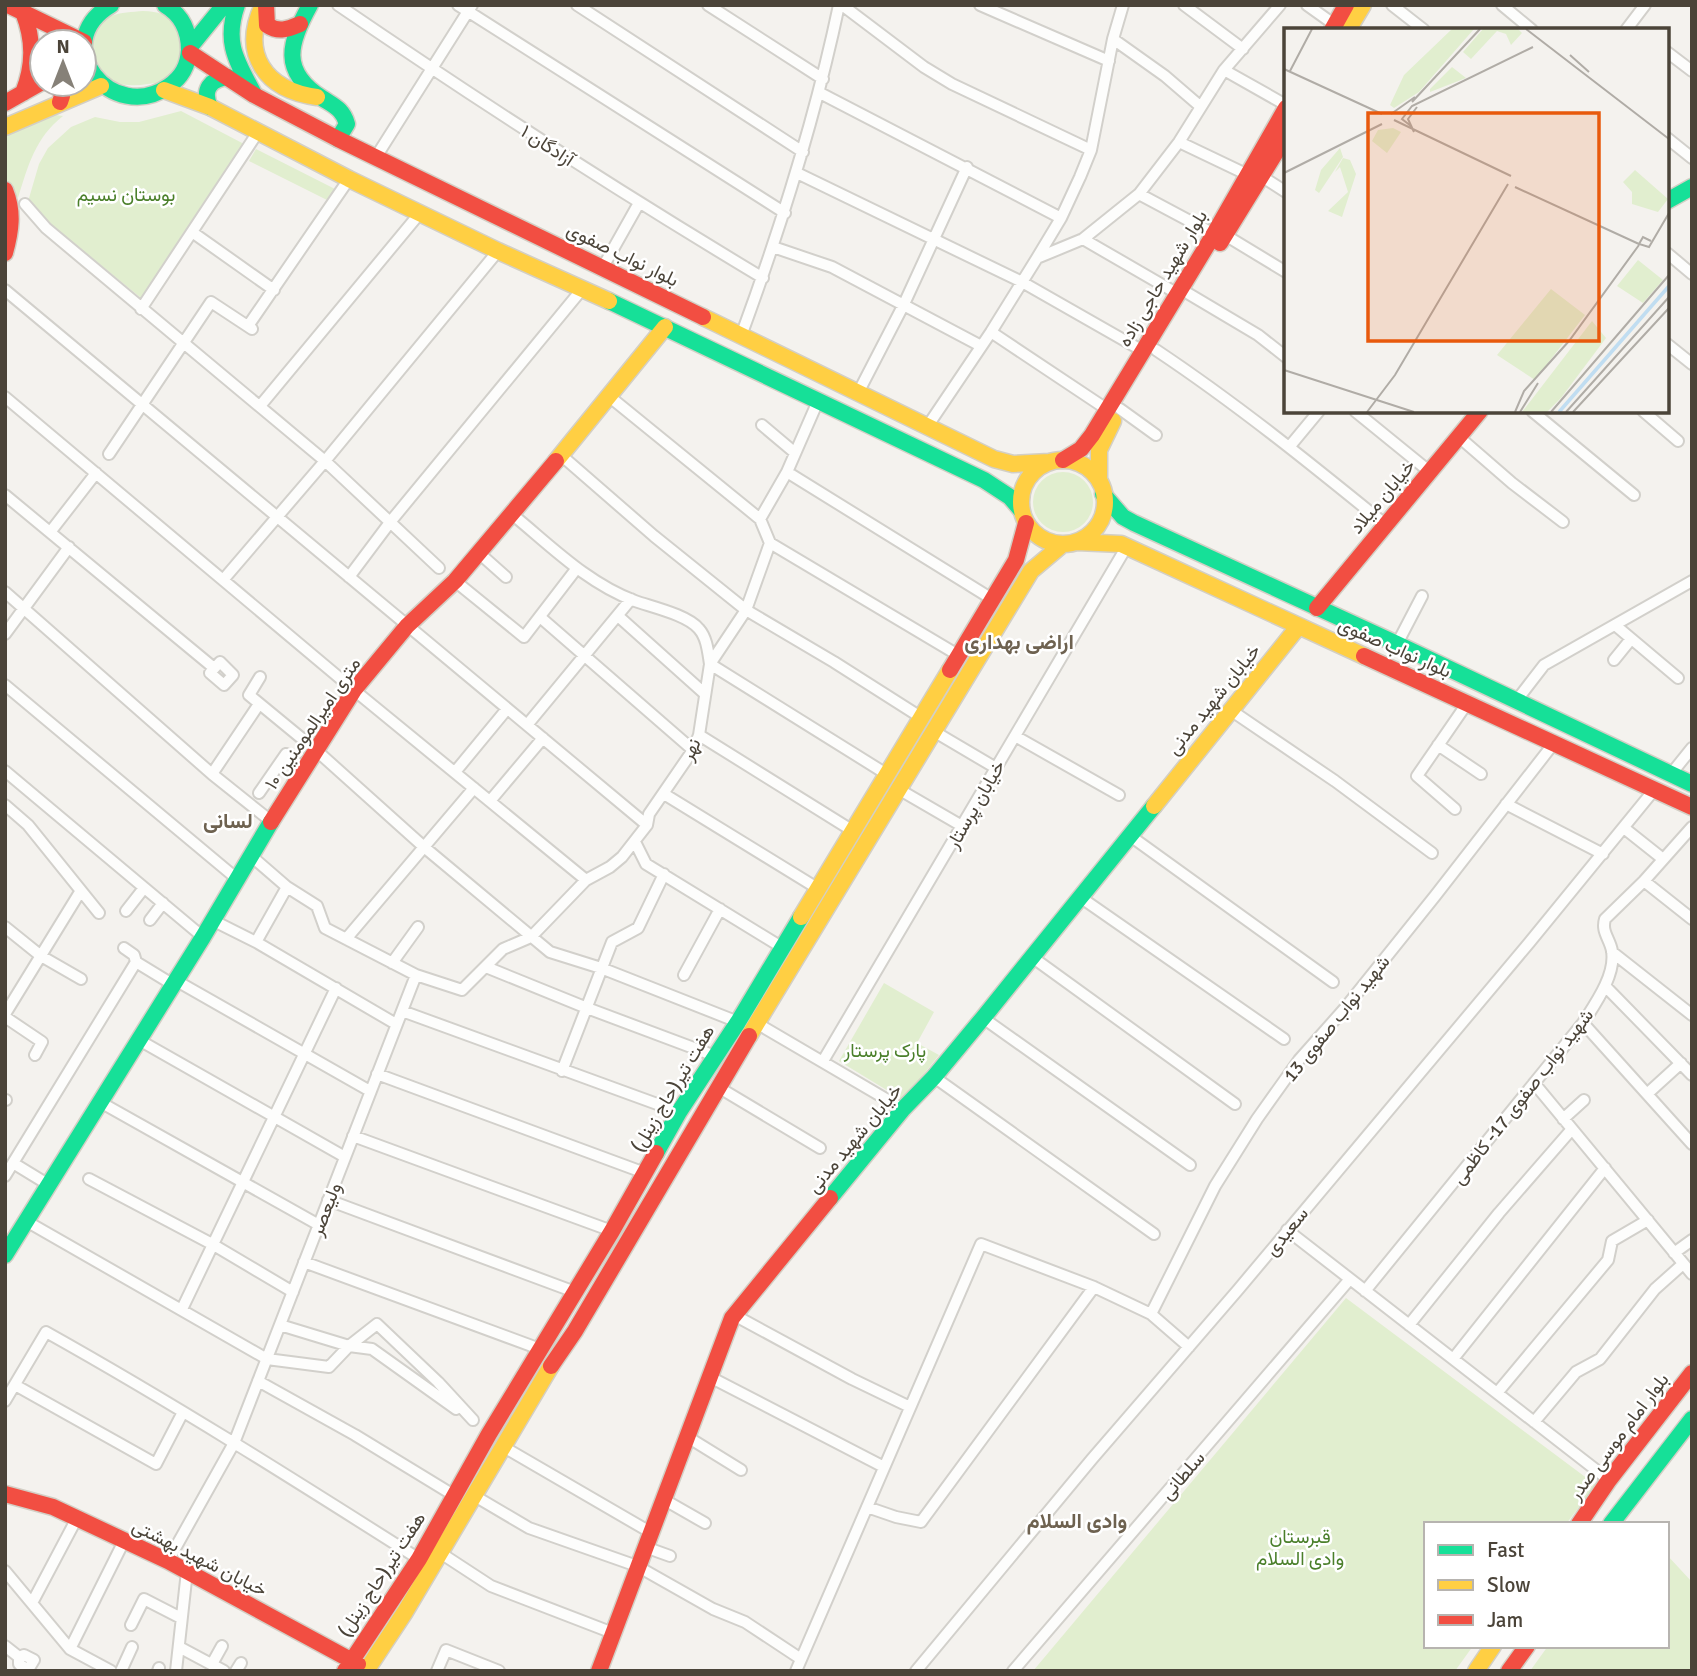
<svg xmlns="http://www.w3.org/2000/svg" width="1697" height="1676" viewBox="0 0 1697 1676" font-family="Signika,Vazirmatn,sans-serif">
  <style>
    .green { fill: #e1eecf }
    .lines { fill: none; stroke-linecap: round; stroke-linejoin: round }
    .street-casing { stroke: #d2d0cb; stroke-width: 14 }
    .fast-casing { stroke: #d3cfc5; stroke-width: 19 }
    .slow-casing { stroke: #d3cfc5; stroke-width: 19 }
    .jam-casing { stroke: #d3cfc5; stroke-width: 19 }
    .street { stroke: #fdfdfc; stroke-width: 10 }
    .fast { stroke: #16e098; stroke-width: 16 }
    .slow { stroke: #ffcf43; stroke-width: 16 }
    .jam { stroke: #f24e42; stroke-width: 16 }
    .labels { text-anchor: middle; stroke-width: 5; stroke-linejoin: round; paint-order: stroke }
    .street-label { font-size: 19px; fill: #4b4439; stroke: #fff }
    .park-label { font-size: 19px; fill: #4a7f2a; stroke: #fff }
    .neighbourhood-label { font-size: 21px; font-weight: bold; fill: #6e6250; stroke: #fff }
    .inset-river { fill: none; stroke: #c0ddf1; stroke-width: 3.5 }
    .inset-road { fill: none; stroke: #b0aca6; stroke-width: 2 }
    .view { fill: #e8590c; fill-opacity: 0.15; stroke: #e8590c; stroke-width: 3.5 }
    .inset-edge { fill: none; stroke: #4b4439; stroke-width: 3.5 }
  </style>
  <rect width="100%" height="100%" fill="#f4f2ee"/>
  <path class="green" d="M143 11C175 12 178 24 186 51 182 59 176 73 169 79 163 83 154 83 148 84 115 89 87 79 93 41 94 30 101 21 111 16 121 12 132 12 143 11Z
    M181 111 244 144 141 298 27 205 39 164 48 148 71 127 95 117 120 122H139Z
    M56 115 63 116C35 138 28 166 18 198L5 180V134L45 117Z
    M256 149 335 189 327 200 249 161Z
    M1033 502a30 30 0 1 1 60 0a30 30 0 1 1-60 0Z
    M884 983 934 1012 917 1043 939 1055 903 1100 839 1061Z
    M1346 1298 1596 1485 1566 1524H1426V1646H1473L1455 1671H1033Z
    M1667 1555 1692 1582V1671H1530L1548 1646H1667Z"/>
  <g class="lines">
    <g class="street-casing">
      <path id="street" d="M338 5C477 100 618 191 763 278
        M458 5 785 213
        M577 5 803 152
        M708 5 823 79
        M842 5 924 67 952 84 1091 150
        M980 5 1109 61
        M1184 5 1243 49
        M1307 5 1335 25
        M1392 5 1424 30
        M1502 5 1532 30
        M1626 30 1645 5
        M1113 39 1165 76 1201 107
        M1667 52 1692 71
        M1224 70 1286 105
        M820 93 1061 218
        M1667 138 1692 158
        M1179 142 1246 174
        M376 157 472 5
        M797 173 1022 282 1143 351
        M1261 176 1286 192
        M1139 194 1214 234
        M25 204 46 228 325 461 439 568
        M192 232 274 290
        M1225 235 1286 272
        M1083 239 1178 294
        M773 247 832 267 981 346
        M1667 253 1692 274
        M1037 258 1083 239 1139 194 1179 142 1224 70 1280 5
        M603 267 639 203
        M5 290 647 825
        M1189 294 1258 335 1286 357
        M141 309 258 132
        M248 326 349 179
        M991 332 1108 410
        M741 336C781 227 815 119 839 5
        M1667 344 1692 364
        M1156 350C1237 404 1311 464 1386 525
        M858 393 904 304 967 167
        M5 397 354 690 586 880
        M260 406 420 213
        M1120 409 1156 435
        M1355 411 1430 472
        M1532 411 1634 495
        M1643 411 1678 441
        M762 425 794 452
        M927 427 991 332 1037 258 1061 218 1080 177 1091 150 1113 39 1123 5
        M1459 437 1512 483 1563 522
        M1290 446 1319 411
        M109 454 211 302 252 329
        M562 456 654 536 746 610 834 662 922 718
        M787 472 992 599
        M5 495 214 668
        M513 515C551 546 587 583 635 601 652 607 688 615 699 629 707 638 708 652 710 664L888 775
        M760 519 787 472 818 401
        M51 531 96 473
        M770 543 958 655
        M479 553 506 577
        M349 577 391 521 583 288
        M223 580 325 461 498 251
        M455 581 524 637 577 568
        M5 592 212 774 272 822
        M618 616 704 693
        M540 617 693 750
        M1615 625 1678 678
        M5 634 69 547
        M1397 644 1422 596
        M1614 660 1631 639
        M220 662 233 675 224 685 210 673Z
        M260 677 249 695 317 751 424 847 550 952 601 968 738 1022
        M5 685 236 878
        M1517 700 1544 665 1692 581
        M1232 711 1335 781 1432 853
        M527 725 631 599
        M935 732 996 768
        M699 735 853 831
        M1015 736 1119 795
        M1438 745 1481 774
        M5 771 203 937
        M455 772 507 709
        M212 774 259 704
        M1671 774 1692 748
        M900 790 962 826
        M259 793 286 754 305 770
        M664 794 817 888
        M490 801 543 738
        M1506 804 1603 854
        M5 805 28 825 99 913
        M1455 809 1417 776 1468 702
        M1624 828 1663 859
        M1129 835 1333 982
        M635 842 646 864 783 948
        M250 855 287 887 317 906 325 928 416 975 462 990 503 949 531 937 586 880 610 867 622 857 647 825 649 814 693 750 699 735 710 664 746 610 770 543 760 519 610 397
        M1644 881 1692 919
        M1080 897 1284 1039
        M126 911 144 888
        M150 920 163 903
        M212 920 256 942 396 1024
        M5 927 41 956 81 979
        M346 939 474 788
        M256 942 287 887
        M124 948 134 955 136 962 172 984
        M1612 952 1692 1015
        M1032 957 1235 1104
        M392 963 418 927
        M486 967 587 1008 715 1056
        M684 975 720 909
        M175 980 370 1091
        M1606 987 1692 1075
        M402 1011 679 1112
        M5 1014 80 892
        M5 1017 42 1042 35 1055
        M983 1018 1190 1165
        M1583 1023 1692 1144
        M758 1024 903 1109
        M139 1040 345 1157
        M823 1061 1127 546
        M562 1071 612 942 638 928 664 874
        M377 1074 645 1173
        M934 1077 1154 1234
        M1534 1083 1692 1274
        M718 1087 820 1148
        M1647 1094 1681 1063
        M5 1100H6
        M100 1102 319 1225
        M1563 1119 1584 1100
        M353 1136 612 1231
        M13 1163 49 1185
        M5 1176 136 962
        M89 1179 212 1244 293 1292
        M328 1200 575 1292
        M26 1221 267 1359 329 1367 349 1346 377 1324 438 1382 473 1420
        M1287 1230 1609 1480
        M1674 1253 1692 1240
        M304 1262 540 1349
        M1365 1291 1583 1023C1595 1004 1616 975 1612 951 1610 939 1601 932 1605 919L1644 881 1692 827
        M182 1309 336 988
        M1151 1314 1215 1186 1257 1119 1299 1060 1346 1007 1435 896 1554 743
        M734 1315 852 1379 910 1407
        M280 1325 349 1346 372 1349 456 1409
        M1409 1325 1499 1213 1572 1129
        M1453 1359 1605 1168
        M708 1376 884 1467
        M258 1381 355 1435 455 1496
        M15 1385 156 1464 183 1412
        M1497 1393 1608 1260 1612 1241 1648 1220
        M5 1401 46 1332C173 1403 296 1481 419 1559
        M1534 1422 1576 1372 1600 1359 1655 1289 1683 1264
        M686 1436 741 1470
        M502 1446 650 1532
        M473 1495 529 1528 637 1566 713 1609 745 1622 801 1659
        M663 1499 705 1523
        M867 1507 896 1517 921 1522 1094 1287
        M645 1547 670 1556
        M439 1552 491 1586 613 1633
        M168 1561 234 1443 416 975
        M5 1571 70 1649 111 1671
        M32 1603 77 1518
        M131 1625 144 1599 181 1618
        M5 1646 19 1657 24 1655 34 1660 28 1670 19 1664V1657
        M179 1647 224 1671
        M70 1649 124 1541
        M212 1664 222 1646
        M121 1671 132 1647
        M158 1671 159 1668
        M176 1671 187 1571
        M236 1671 241 1663
        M437 1671 446 1650 499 1671
        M796 1671 981 1244 1094 1287 1151 1314 1189 1347
        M916 1671 1092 1459 1237 1291 1529 943 1654 790
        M1013 1671 1350 1279"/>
    </g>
    <g class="fast-casing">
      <path id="fast" d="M111 5C46 44 112 126 169 86 182 77 188 66 189 50 189 30 182 15 165 5
        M237 5C224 42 236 60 253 92
        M310 5C289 43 280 71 322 98 334 106 343 109 347 124L338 139
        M190 47 224 5
        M210 107C202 90 210 79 228 77
        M1667 201 1692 187
        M609 301 984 480 1010 497 1021 510
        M1103 494 1123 517 1134 523 1397 644 1692 784
        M656 1153 679 1112 738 1022 801 917
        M830 1198 903 1109 934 1077 983 1018 1154 806
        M5 1255 203 937 271 822
        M1611 1524 1692 1419"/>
    </g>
    <g class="slow-casing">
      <path id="slow" d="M263 5C240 54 265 90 317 97
        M1348 30 1363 5
        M164 90 210 107 349 179 498 251 609 301
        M5 127 101 86
        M703 317 994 459 1013 464 1049 462
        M1021 502a42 42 0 1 1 84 0a42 42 0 1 1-84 0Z
        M556 461 665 327
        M1099 478V450L1113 421
        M1077 542 1121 544 1364 656
        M1154 806 1298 627
        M801 917 950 670
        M749 1036 1031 571 1063 544
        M366 1671 405 1612 551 1366
        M1476 1671 1493 1646"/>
    </g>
    <g class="jam-casing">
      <path id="jam" d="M8 5 84 42
        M266 5 267 25C279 33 288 29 300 24
        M23 12C34 40 34 65 23 93
        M1332 30 1346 5
        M190 53 254 95 338 139 703 317
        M58 84 62 96 60 102
        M5 103 42 82
        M5 190C14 212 11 231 5 253
        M1220 243 1286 136
        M1063 460 1081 449 1092 435 1214 234 1286 108
        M1317 608 1480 411
        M1364 656 1692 807
        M950 670 1016 560 1026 523
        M271 822 354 690 407 626 455 581 556 461
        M551 1366 575 1331 749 1036
        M5 1494 53 1507 168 1561 358 1664
        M1579 1524 1609 1480 1692 1373
        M345 1671 419 1559 489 1434 612 1231 656 1153
        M599 1671 732 1318 830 1198
        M1509 1671 1527 1646"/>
    </g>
    <use href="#street" class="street"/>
    <use href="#fast" class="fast"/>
    <use href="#slow" class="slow"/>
    <use href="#jam" class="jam"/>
  </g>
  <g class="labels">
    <g class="street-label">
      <text transform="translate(548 145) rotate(33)" y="7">آزادگان ۱</text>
      <text transform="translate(623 254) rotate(26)" y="7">بلوار نواب صفوی</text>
      <text transform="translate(1162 278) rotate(-59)" y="7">بلوار شهید حاجی زاده</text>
      <text transform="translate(1382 496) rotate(-50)" y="7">خیابان میلاد</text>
      <text transform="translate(1395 647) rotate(24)" y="7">بلوار نواب صفوی</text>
      <text transform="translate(1213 699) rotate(-51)" y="7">خیابان شهید مدنی</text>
      <text transform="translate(312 723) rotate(-56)" y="7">۱۰ متری امیرالمومنین</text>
      <text transform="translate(690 749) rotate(-64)" y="7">نهر</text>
      <text transform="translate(975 804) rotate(-60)" y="7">خیابان پرستار</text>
      <text transform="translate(1336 1018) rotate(-51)" y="7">شهید نواب صفوی 13</text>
      <text transform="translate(672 1088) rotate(-59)" y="7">هفت تیر(حاج زینل)</text>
      <text transform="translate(1522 1096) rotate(-52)" y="7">شهید نواب صفوی 17- کاظمی</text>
      <text transform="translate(854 1138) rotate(-50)" y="7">خیابان شهید مدنی</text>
      <text transform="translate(325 1209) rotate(-69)" y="7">ولیعصر</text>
      <text transform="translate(1286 1231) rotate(-51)" y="7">سعیدی</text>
      <text transform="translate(1618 1436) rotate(-53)" y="7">بلوار امام موسی صدر</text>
      <text transform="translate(1182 1475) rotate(-49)" y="7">سلطانی</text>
      <text transform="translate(200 1557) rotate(27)" y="7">خیابان شهید بهشتی</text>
      <text transform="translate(381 1574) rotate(-57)" y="7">هفت تیر(حاج زینل)</text>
    </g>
    <g class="park-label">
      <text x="126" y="201">بوستان نسیم</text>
      <text x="885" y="1057">پارک پرستار</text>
      <text x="1300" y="1543">قبرستان<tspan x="1300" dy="22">وادی السلام</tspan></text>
    </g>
    <g class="neighbourhood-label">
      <text x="1019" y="649">اراضی بهداری</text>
      <text x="228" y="828">لسانی</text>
      <text x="1077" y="1528">وادی السلام</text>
    </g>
  </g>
  <g transform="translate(1284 28)">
    <rect width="385" height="385" fill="#f4f2ee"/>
    <path d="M168 1H190L135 64 110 80 106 77 120 47ZM199 1H234L238 5 227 17 222 6 213 3 187 31 179 24ZM168 39 182 50 146 64V61ZM109 100 117 104 103 125 88 113 94 102ZM56 120 59 129 35 165 31 162 37 142ZM59 130 66 132 72 146 58 189 44 183 64 164 56 139 51 144ZM351 142 384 171 374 184 348 176V164L339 154ZM354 232 379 252 359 275 333 258ZM267 261 301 287 251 352 213 327ZM308 293 322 310 277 370 263 384H238Z" fill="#e1eecf"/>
    <path class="inset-river" d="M275 384 385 258"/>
    <path class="inset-road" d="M242 1 385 111M286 27 305 44M0 41 98 86M6 43 28 1M128 74 196 1M107 86 131 69M110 92 227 148M127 98 118 91 128 78 249 19M130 104 124 91 133 79M0 145 98 96M231 159 355 216M367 213 359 209 355 216 365 219 385 185M0 342 130 384M83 384 111 347 224 156M231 384 240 363 285 313 355 217M236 384 254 355M267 384 385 247M282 384 385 269M289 384 385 280"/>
    <path class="view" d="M84 85H315V313H84Z"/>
    <rect width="385" height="385" class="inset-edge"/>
  </g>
  <rect width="1697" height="1676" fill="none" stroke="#4b4439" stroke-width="14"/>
  <rect x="1424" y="1522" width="245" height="126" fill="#ffffff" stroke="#b7b4b0" stroke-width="2"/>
  <rect x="1438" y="1545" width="35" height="10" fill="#16e098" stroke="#b7b4b0" stroke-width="2"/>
  <text x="1487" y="1557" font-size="21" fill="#4b4439">Fast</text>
  <rect x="1438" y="1580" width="35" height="10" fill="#ffcf43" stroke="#b7b4b0" stroke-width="2"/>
  <text x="1487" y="1592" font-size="21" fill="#4b4439">Slow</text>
  <rect x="1438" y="1615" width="35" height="10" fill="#f24e42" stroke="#b7b4b0" stroke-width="2"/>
  <text x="1487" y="1627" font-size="21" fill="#4b4439">Jam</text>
  <g transform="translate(63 63)"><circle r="33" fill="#ffffff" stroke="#b7b4b0" stroke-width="2"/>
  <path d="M0-5L12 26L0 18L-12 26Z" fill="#868178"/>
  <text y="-10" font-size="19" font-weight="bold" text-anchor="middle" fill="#4b4439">N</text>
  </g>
</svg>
